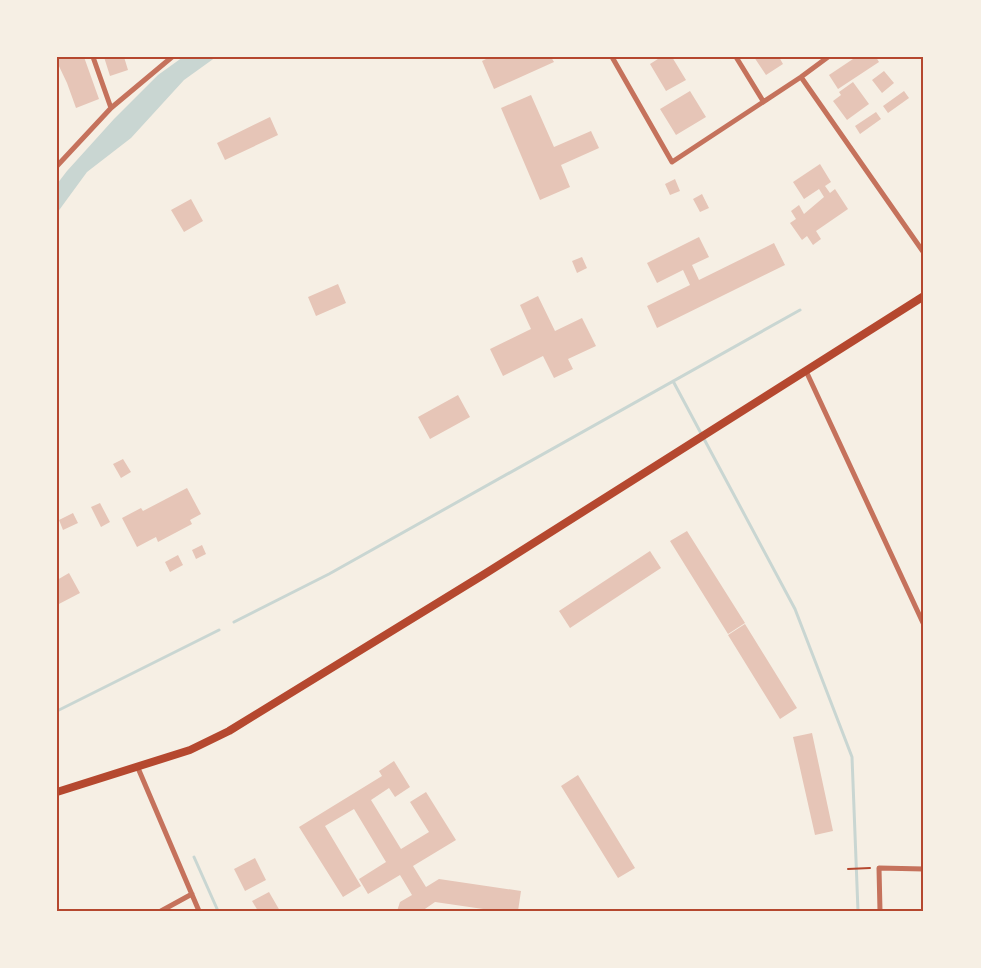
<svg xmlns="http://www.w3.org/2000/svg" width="981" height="968" viewBox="0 0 981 968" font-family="Helvetica,sans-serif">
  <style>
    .water { fill: #c9d6d2 }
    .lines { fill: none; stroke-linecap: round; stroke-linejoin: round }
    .stream { stroke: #c9d6d2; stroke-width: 3 }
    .building { fill: #e6c5b7 }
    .path { stroke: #b5482f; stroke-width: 2 }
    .minor { stroke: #c5725c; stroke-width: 5 }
    .primary { stroke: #b5482f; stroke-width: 8 }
    .neatline { fill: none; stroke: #b5482f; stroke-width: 2 }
  </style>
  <rect width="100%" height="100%" fill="#f6efe4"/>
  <path class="water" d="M183 57H216L184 80 131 138 87 172 57 213V184L67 171 114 119 158 75Z"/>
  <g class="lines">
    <path class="stream" d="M673 381 795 609 852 757 858 911
      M234 622 329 574 800 310
      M57 711 219 630
      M194 857 218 911"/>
  </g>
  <path class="building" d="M57 57H84L99 99 76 108 67 83 57 62Z
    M104 57H124L128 70 110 76Z
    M490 57H551L554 62 494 89 482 61Z
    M661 57H672L686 80 666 91 650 64Z
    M754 57H779L783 64 766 75Z
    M856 57H876L879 62 838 89 829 75Z
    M884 71 894 83 882 93 872 80Z
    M853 82 869 104 847 120 833 101 841 95 839 92Z
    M690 91 706 117 676 135 660 109Z
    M904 91 909 98 888 113 883 106Z
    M531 95 554 147 591 131 599 148 561 165 570 187 540 200 501 108Z
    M876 112 881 119 860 134 855 126Z
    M270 117 278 135 225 160 217 143Z
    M820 164 831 182 825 186 830 193 835 189 848 209 816 231 821 239 813 245 807 236 802 240 790 223 796 219 791 211 799 205 804 214 824 197 819 189 804 199 793 182Z
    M675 179 680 191 670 195 665 184Z
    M702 194 709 208 700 212 693 199Z
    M191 199 203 221 184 232 171 210Z
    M699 237 709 257 692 265 699 280 774 243 785 265 657 328 647 306 690 285 683 270 657 283 647 263Z
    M582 257 587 268 577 273 572 261Z
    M338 284 346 303 316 316 308 297Z
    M538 296 555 331 582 318 596 346 568 359 573 369 554 378 543 356 503 376 490 349 531 329 520 305Z
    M458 395 470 417 430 439 418 417Z
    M123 459 131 472 121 478 113 464Z
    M187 488 201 514 190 520 192 524 158 542 156 537 137 547 122 518 141 508 143 511Z
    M100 503 110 522 101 527 91 507Z
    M73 513 78 523 63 530 59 520Z
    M687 531 745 623 728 634 670 541Z
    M202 545 206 554 196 559 192 550Z
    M650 551 661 568 570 628 559 611Z
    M178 555 183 565 170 572 165 562Z
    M69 573 80 593 57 605V580Z
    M745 624 797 708 780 719 728 635Z
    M812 733 833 831 815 835 793 737Z
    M394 761 410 787 395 797 389 788 371 800 401 849 429 832 410 802 426 792 456 840 413 866 426 887 439 879 521 891 518 911H497L435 902 422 911H397L400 902 412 895 400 875 368 894 359 879 386 862 354 809 325 826 361 886 343 897 299 827 382 776 379 771Z
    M578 775 635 868 618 878 561 786Z
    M255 858 266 880 245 891 234 869Z
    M269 892 280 911H258L252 901Z"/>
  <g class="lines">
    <path class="path" d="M848 869 870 868"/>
    <path class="minor" d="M93 57 111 108
      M612 57 672 162 801 77 828 57
      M736 57 763 101
      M801 77 924 253
      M57 166 111 108 172 57
      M806 371 924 625
      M138 768 199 911
      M161 911 192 894
      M880 911 879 868 924 869"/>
    <path class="primary" d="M57 792 190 750 229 731 483 575 924 296"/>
  </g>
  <rect width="981" height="968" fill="none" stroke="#f6efe4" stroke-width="117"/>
  <rect x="58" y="58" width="864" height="852" class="neatline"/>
</svg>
